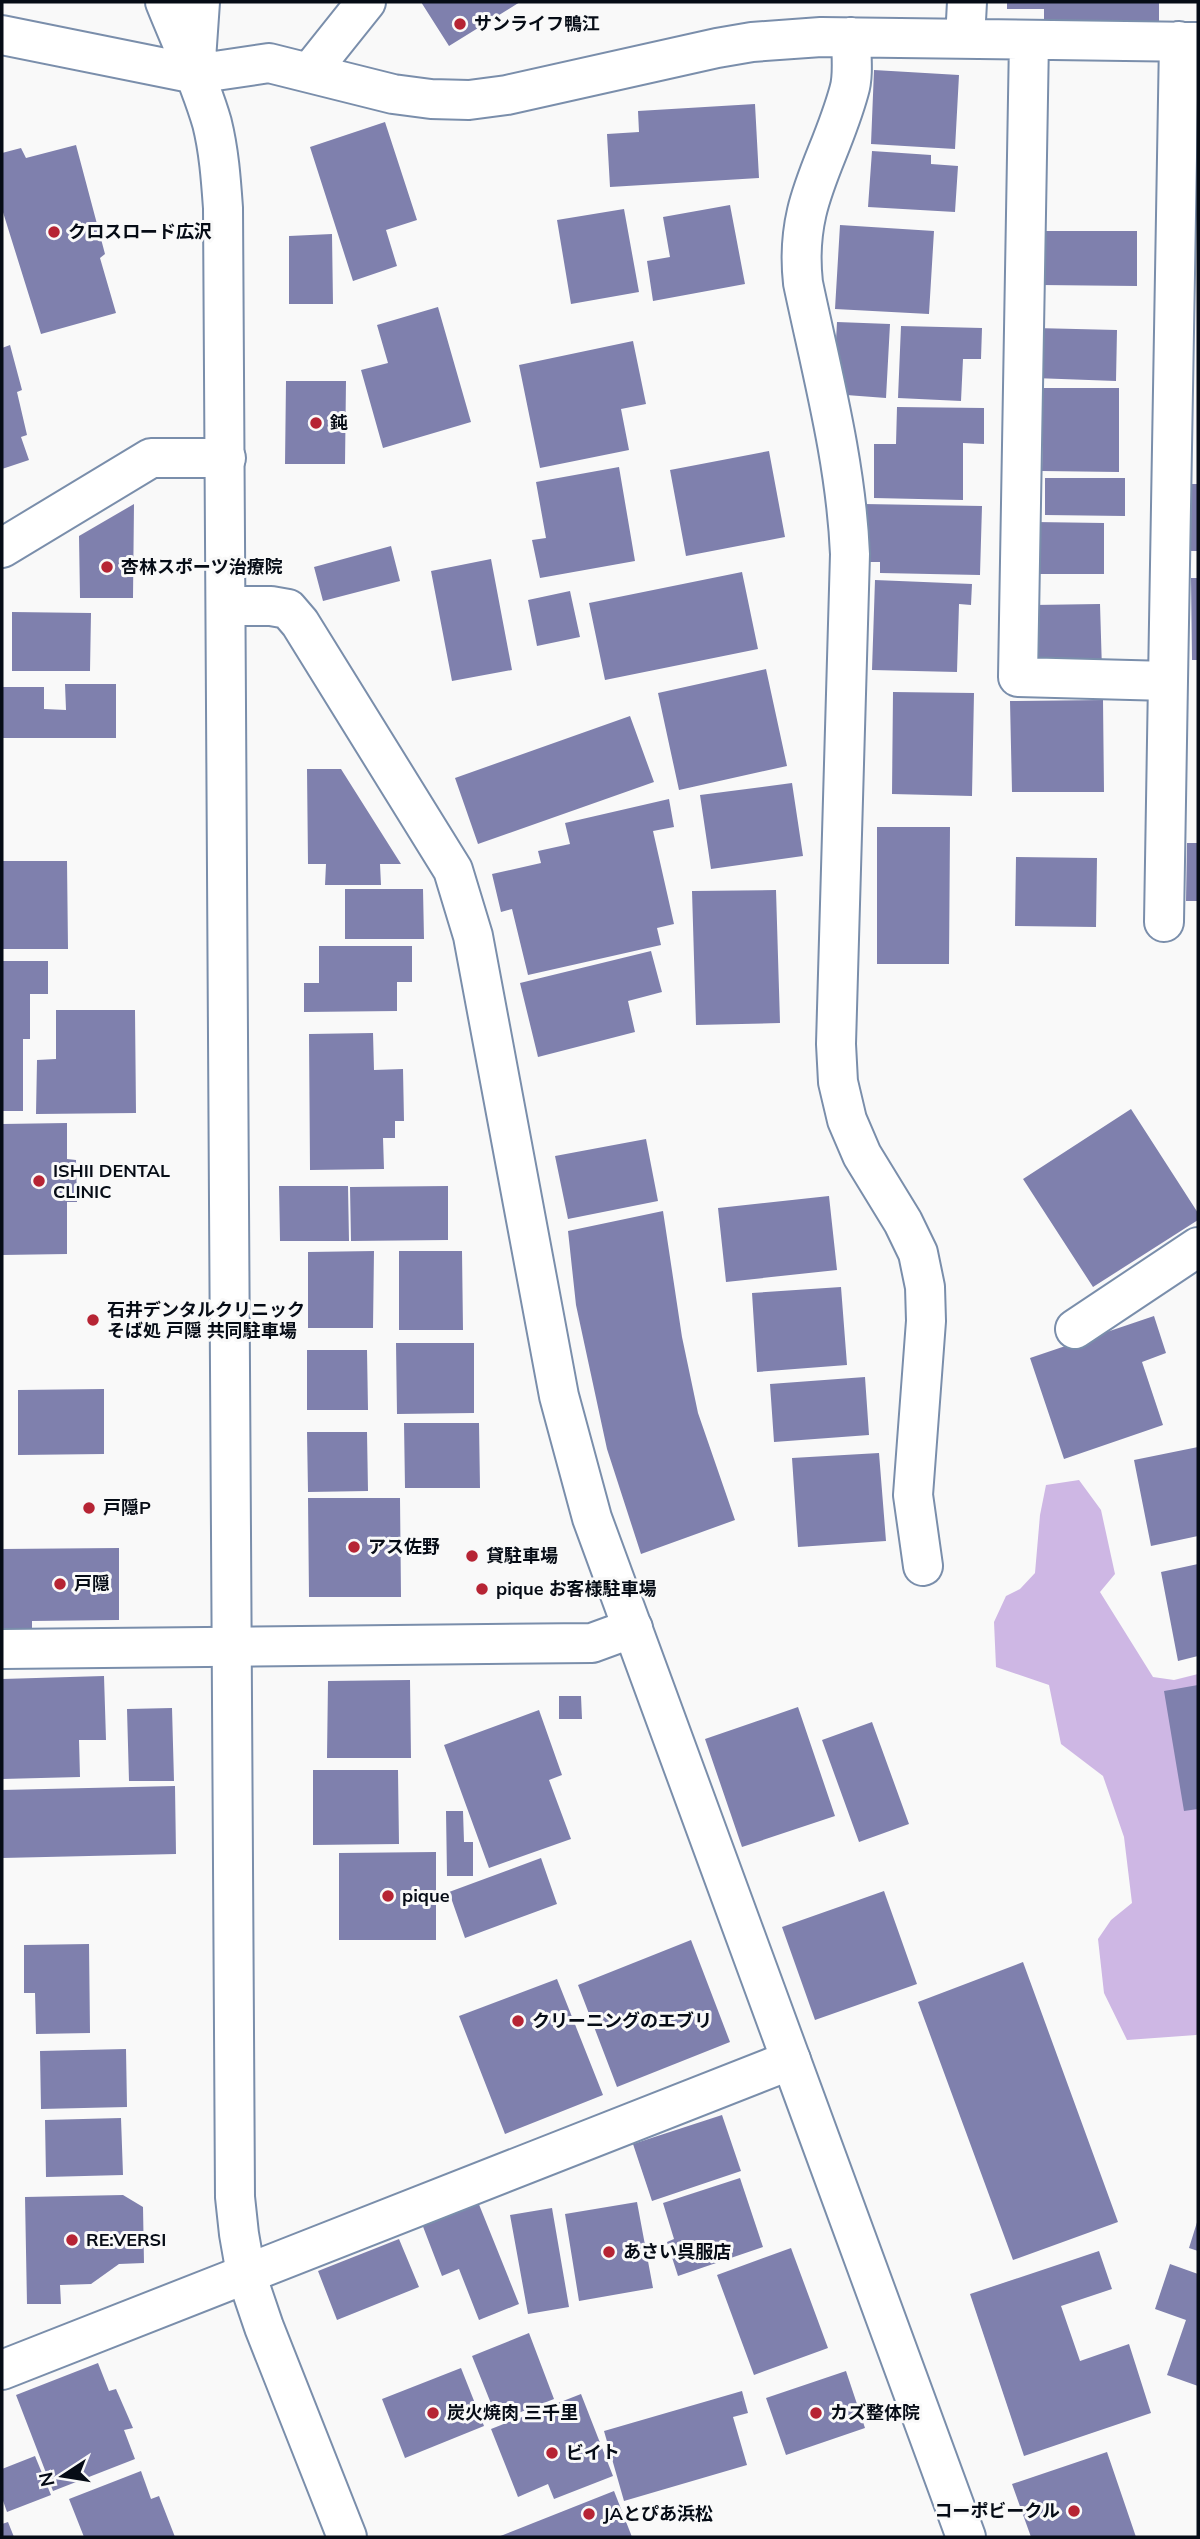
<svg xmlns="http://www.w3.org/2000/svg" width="1200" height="2539" viewBox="0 0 1200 2539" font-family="Mulish,'Noto Sans JP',sans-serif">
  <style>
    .forest { fill: #ceb7e4 }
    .building { fill: #7f80ad }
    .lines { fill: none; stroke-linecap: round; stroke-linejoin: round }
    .street-casing { stroke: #7a8eab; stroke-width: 42 }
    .secondary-casing { stroke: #7a8eab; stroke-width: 42 }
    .street { stroke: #fff; stroke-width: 38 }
    .secondary { stroke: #fff; stroke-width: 38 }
    .poi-dot { fill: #b62434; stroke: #f9f9f9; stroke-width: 2.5 }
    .labels { text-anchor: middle; stroke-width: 6; stroke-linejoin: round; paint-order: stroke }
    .poi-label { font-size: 18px; font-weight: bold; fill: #060c16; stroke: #f9f9f9; text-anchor: start }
  </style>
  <rect width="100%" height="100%" fill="#f9f9f9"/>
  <path class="forest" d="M1079 1480 1101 1510 1115 1574 1100 1592 1153 1677 1174 1680 1198 1674V2034L1196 2035 1127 2040 1104 1993 1098 1939 1111 1920 1132 1903 1124 1837 1103 1776 1061 1744 1049 1685 996 1667 994 1622 1006 1596 1020 1589 1035 1573 1040 1515 1046 1485Z"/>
  <path class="building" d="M421 2H520L449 46Z
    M1007 2H1159V23L1044 20V9H1007Z
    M874 70 959 75 955 149 871 144Z
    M755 104 759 178 610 187 607 134 639 132 638 111Z
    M385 122 417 220 386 230 397 266 353 281 310 147Z
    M76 145 105 254 100 258 116 313 41 334 2 209V153L21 148 26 158Z
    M872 151 931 155V164L958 166 955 212 868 207Z
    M730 205 745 284 653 301 647 261 670 257 663 217Z
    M624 209 639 292 571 304 557 220Z
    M840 225 934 231 929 314 835 309Z
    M1041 231H1137V286L1041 285Z
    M332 234 333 304H289V236Z
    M438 307 471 422 383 448 361 370 388 363 377 325Z
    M837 322 890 324 886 398 833 394Z
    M901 326 982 328 981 359H963L961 401 898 398Z
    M1035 328 1117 330 1116 381 1034 378Z
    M633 341 646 404 621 409 629 450 540 468 519 365Z
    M10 345 22 390 17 392 27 435 21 437 29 460 2 469V348Z
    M286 381H346L345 464H285Z
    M1031 388H1119V472L1042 471 1043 428 1031 427Z
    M897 407 984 408V444L963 443V500L874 498V444H896Z
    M769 451 785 537 686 556 670 470Z
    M619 467 635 561 540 578 532 540 546 538 536 482Z
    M1045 478H1125V516L1045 515Z
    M1191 484H1198V551H1191Z
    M134 504 133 598H80L79 536Z
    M864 504 982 506 980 575 880 573V562H863Z
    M1035 522 1104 523V574H1035Z
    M391 546 400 581 323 601 314 567Z
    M491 559 512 670 452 681 431 571Z
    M742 572 758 649 605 680 589 603Z
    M1191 578H1198V660H1192Z
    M875 580 972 584 971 605 959 604 957 672 872 670Z
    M570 591 580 637 537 646 528 600Z
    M1100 604 1102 670 1035 671 1033 605Z
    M12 612 91 613 90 671H12Z
    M766 669 787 766 679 790 658 693Z
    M65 684H116V738H2V687H44V709L66 710Z
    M893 692 974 693 972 796 892 794Z
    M1103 700 1104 792H1012L1010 701Z
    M630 716 654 782 478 844 455 778Z
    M307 769H341L401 864H380L381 885H325L326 864H308Z
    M792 783 803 856 711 869 700 795Z
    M669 799 674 827 653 831 674 924 657 928 661 945 528 975 512 909 501 912 492 874 541 863 538 851 570 844 565 823Z
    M877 827H950L949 964H877Z
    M1187 843H1198V901H1186Z
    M1016 857 1097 858 1096 927 1015 926Z
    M2 861H67L68 949H2Z
    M345 889H423L424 939H345Z
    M776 890 780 1023 696 1025 692 891Z
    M319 946H412V982H397V1011L304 1012V983H319Z
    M651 951 662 992 628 1001 635 1032 538 1057 520 983Z
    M2 961H48V994H30V1039H23V1111H2Z
    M56 1010H135L136 1113 36 1114 37 1060 56 1059Z
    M373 1033 374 1070 403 1069 404 1121H395V1138H383L384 1169 310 1170 309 1034Z
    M1131 1109 1198 1213V1220L1093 1287 1023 1179Z
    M67 1123V1159L76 1160 77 1202H67V1254L2 1255V1124Z
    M646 1139 658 1201 568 1219 555 1156Z
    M279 1186H348L349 1241H280Z
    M448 1186V1240L351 1241 350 1187Z
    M829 1196 837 1270 726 1282 718 1208Z
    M663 1211 682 1337 698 1413 735 1520 641 1554 607 1449 576 1305 568 1231Z
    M374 1251 373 1328H308V1252Z
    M399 1251H462L463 1330H399Z
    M841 1287 847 1365 757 1372 752 1293Z
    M1154 1316 1166 1353 1142 1362 1163 1425 1064 1459 1030 1358Z
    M396 1343H474V1413L397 1414Z
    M307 1350H367L368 1410H307Z
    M865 1377 869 1435 774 1442 770 1384Z
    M104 1389V1454L18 1455V1390Z
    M404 1423H479L480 1488H405Z
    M307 1432H367L368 1491 308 1492Z
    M1198 1447V1536L1151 1546 1134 1460Z
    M879 1453 886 1541 798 1547 792 1458Z
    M308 1498H400L401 1597H309Z
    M119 1548V1620L32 1621V1630L2 1629V1549Z
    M1198 1564V1656L1178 1661 1161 1572Z
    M104 1676 106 1740H79L80 1777 2 1779V1679Z
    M410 1680 411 1758H327L328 1681Z
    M1198 1685V1809L1184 1811 1164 1691Z
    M559 1696H581L582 1719H559Z
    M798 1707 835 1816 742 1847 705 1739Z
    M172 1708 174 1781H129L127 1709Z
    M539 1710 562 1775 549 1780 571 1839 489 1868 444 1745Z
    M872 1722 909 1824 859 1842 822 1740Z
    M313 1770H398L399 1844 313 1845Z
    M175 1786 176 1854 2 1858V1790Z
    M446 1811H463L464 1842H473V1876H447Z
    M436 1852V1940H339V1853Z
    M541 1858 557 1904 465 1938 449 1892Z
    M884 1891 917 1984 815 2020 782 1927Z
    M691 1940 730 2042 617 2087 578 1985Z
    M89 1944 90 2033 36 2034 35 1993H24V1945Z
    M1023 1962 1118 2222 1013 2260 918 2002Z
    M557 1979 603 2095 505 2134 459 2016Z
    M126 2049 127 2107 41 2109 40 2051Z
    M722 2115 741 2171 652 2201 633 2144Z
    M121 2118 123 2175 46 2177 45 2120Z
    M740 2178 763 2247 678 2276 667 2242 674 2239 663 2203Z
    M123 2195 143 2207 144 2263 119 2264 91 2284 60 2285 61 2304H27L25 2197Z
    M478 2202 519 2304 479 2320 459 2269 442 2276 422 2224Z
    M637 2202 653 2288 579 2301 565 2214Z
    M552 2208 569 2307 528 2314 510 2215Z
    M1198 2219V2251L1189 2248Z
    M399 2239 419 2287 337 2320 318 2271Z
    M791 2248 828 2348 754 2375 717 2275Z
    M1099 2251 1112 2289 1061 2306 1080 2361 1129 2344 1151 2413 1024 2456 970 2294Z
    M1170 2264 1198 2274V2386L1167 2375 1186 2320 1155 2309Z
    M529 2333 554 2399 498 2421 472 2356Z
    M98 2363 109 2391 116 2389 133 2428 124 2430 135 2459 53 2491 16 2395Z
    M461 2368 484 2426 405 2458 382 2399Z
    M846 2371 865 2428 786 2455 766 2398Z
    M742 2391 748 2413 733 2417 747 2465 624 2501 604 2431Z
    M581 2394 613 2476 554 2499 548 2484 518 2497 491 2429Z
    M1107 2452 1136 2537H1031L1012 2484Z
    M35 2456 51 2495 7 2512 2 2498V2469Z
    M141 2471 151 2499 159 2496 175 2537H84L69 2499Z
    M614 2491 632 2537H498Z
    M8 2522 14 2537H2V2524Z"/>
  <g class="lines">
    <g class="street-casing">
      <path id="street" d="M200 2 195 74 269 63 393 94 431 99 469 100 507 95 717 48 752 42 821 37 1198 42
        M851 37C851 54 854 75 849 91 829 164 794 202 803 283 822 373 846 462 850 554L836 1044 838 1082 847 1120 862 1155 903 1222 918 1253 925 1287 926 1321 913 1495 923 1566
        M965 39 967 2
        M1029 40 1018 677 1168 681 1179 41
        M310 72 366 2
        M2 548 151 458H226
        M1164 922 1168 681
        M1075 1329 1198 1247
        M2 1649 592 1643 633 1628
        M2 2370 791 2060"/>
    </g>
    <g class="secondary-casing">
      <path id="secondary" d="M165 2C181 42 200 81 212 123 219 151 221 180 223 208L235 2197 239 2234 246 2274 264 2327 347 2537
        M2 35 195 74
        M226 606H271L288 609 300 623 453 870 473 936 559 1396 592 1518 966 2537"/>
    </g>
    <use href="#street" class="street"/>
    <use href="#secondary" class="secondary"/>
  </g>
  <g class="poi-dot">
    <circle cx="460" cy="24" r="7"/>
    <circle cx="54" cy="232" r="7"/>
    <circle cx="316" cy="423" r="7"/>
    <circle cx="107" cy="567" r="7"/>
    <circle cx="39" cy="1181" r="7"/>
    <circle cx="93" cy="1320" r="7"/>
    <circle cx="89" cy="1508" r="7"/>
    <circle cx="354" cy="1547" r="7"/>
    <circle cx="472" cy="1556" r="7"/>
    <circle cx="60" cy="1584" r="7"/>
    <circle cx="482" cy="1589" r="7"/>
    <circle cx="388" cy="1896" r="7"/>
    <circle cx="518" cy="2021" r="7"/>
    <circle cx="72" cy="2240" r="7"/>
    <circle cx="609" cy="2252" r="7"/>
    <circle cx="433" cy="2413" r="7"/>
    <circle cx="816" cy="2413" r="7"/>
    <circle cx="552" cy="2453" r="7"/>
    <circle cx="1074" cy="2511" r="7"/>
    <circle cx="589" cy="2514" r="7"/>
  </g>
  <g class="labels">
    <g class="poi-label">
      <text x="474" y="30">サンライフ鴨江</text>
      <text x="68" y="238">クロスロード広沢</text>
      <text x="330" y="429">鈍</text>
      <text x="121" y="573">杏林スポーツ治療院</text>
      <text x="53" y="1177">ISHII DENTAL<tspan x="53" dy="21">CLINIC</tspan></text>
      <text x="107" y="1316">石井デンタルクリニック<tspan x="107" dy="21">そば処 戸隠 共同駐車場</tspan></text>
      <text x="103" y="1514">戸隠P</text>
      <text x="368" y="1553">アス佐野</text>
      <text x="486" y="1562">貸駐車場</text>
      <text x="74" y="1590">戸隠</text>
      <text x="496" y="1595">pique お客様駐車場</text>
      <text x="402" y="1902">pique</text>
      <text x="532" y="2027">クリーニングのエブリ</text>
      <text x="86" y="2246">RE:VERSI</text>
      <text x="623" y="2258">あさい呉服店</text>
      <text x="447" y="2419">炭火焼肉 三千里</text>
      <text x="830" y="2419">カズ整体院</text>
      <text x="566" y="2459">ビイト</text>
      <text x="1060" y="2517" text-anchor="end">コーポビークル</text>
      <text x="603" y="2520">JAとぴあ浜松</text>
    </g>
  </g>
  <rect width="1200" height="2539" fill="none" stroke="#060c16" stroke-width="7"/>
  <g transform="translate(63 2476) rotate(258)" stroke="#f9f9f9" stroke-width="5" paint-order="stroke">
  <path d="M0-5L12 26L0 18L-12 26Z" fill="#060c16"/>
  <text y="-10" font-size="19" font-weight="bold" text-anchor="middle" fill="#060c16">N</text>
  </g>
</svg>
